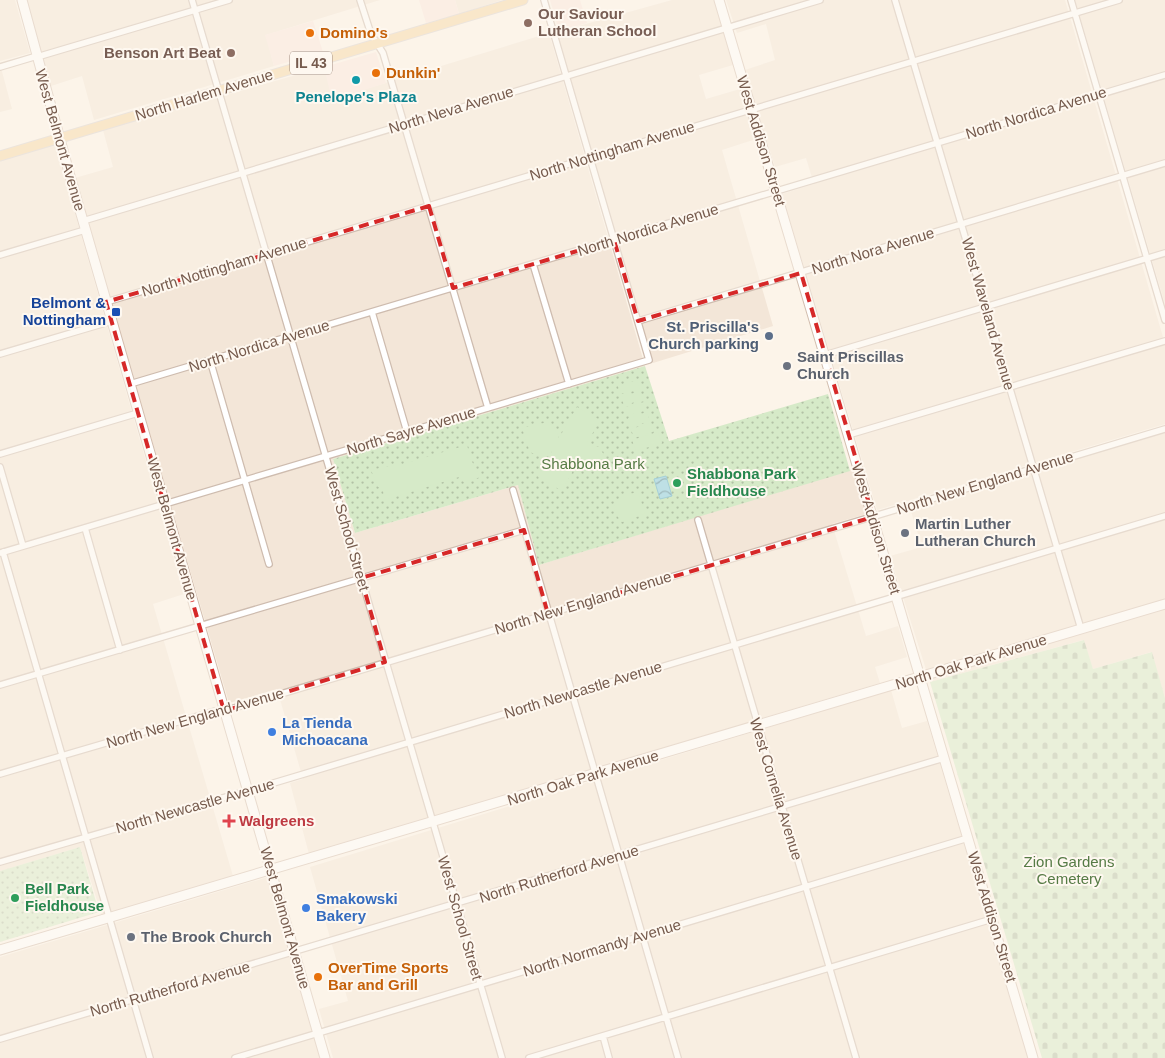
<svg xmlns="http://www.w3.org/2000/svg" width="1165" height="1058" viewBox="0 0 1165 1058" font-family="Helvetica,sans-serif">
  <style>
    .residential { fill: #f3e6d8 }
    .commercial { fill: #fbe6de }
    .grass { fill: url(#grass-dots) }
    .cemetery { fill: url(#cemetery-stones) }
    .garden { fill: #d6eac8 }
    .water { fill: url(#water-waves); stroke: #a5d0d7 }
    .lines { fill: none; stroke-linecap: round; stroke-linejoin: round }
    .street-casing { stroke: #cebcaf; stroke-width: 8 }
    .secondary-casing { stroke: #d3beaf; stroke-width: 11 }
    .primary-casing { stroke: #d9d1cd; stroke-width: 11 }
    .street { stroke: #fff; stroke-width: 5.5 }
    .secondary { stroke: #fff; stroke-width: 9 }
    .primary { stroke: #f7d7a5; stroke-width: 9 }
    .marked { fill: none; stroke: #d62828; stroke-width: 4; stroke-dasharray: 10 6; stroke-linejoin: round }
    .education-dot { fill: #8d6e63; stroke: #fef8f0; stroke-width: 2 }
    .food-dot { fill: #e8710a; stroke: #fef8f0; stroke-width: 2 }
    .culture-dot { fill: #0f9aa8; stroke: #fef8f0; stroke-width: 2 }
    .transit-dot { fill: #1a4fb4; stroke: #fef8f0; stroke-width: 2 }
    .service-dot { fill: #5c6f8a; stroke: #fef8f0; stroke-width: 2 }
    .worship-dot { fill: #6b7280; stroke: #fef8f0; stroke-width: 2 }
    .leisure-dot { fill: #2e9e5b; stroke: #fef8f0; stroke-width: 2 }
    .shop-dot { fill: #3f7fe0; stroke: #fef8f0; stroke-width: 2 }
    .health-dot { fill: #e0444e; stroke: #fef8f0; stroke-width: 2 }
    .labels { text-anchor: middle; stroke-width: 4; stroke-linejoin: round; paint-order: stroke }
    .shield { fill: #fef8f0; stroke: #9f8a7e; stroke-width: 1 }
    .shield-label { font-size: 14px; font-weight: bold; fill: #765b4d }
    .education-label { font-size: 15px; font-weight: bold; fill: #785e54; stroke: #fef8f0; text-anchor: start }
    .food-label { font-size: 15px; font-weight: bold; fill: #c56008; stroke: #fef8f0; text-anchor: start }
    .street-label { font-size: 15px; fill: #765b4d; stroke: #fef8f0 }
    .culture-label { font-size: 15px; font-weight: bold; fill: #0d838f; stroke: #fef8f0 }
    .transit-label { font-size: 15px; font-weight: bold; fill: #164399; stroke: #fef8f0; text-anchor: end }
    .service-label { font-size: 15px; font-weight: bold; fill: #4e5e75; stroke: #fef8f0; text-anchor: end }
    .worship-label { font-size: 15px; font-weight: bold; fill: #5b616d; stroke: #fef8f0; text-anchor: start }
    .park-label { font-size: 15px; fill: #567b45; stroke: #fef8f0 }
    .leisure-label { font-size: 15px; font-weight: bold; fill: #27864d; stroke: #fef8f0; text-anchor: start }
    .shop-label { font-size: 15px; font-weight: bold; fill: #366cbe; stroke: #fef8f0; text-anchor: start }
    .health-label { font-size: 15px; font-weight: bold; fill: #be3a42; stroke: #fef8f0; text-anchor: start }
  </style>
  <defs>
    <pattern id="grass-dots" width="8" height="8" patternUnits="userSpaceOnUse" patternTransform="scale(1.25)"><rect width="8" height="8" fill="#d6eac8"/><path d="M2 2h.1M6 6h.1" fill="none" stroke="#b2c1a5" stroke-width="1.8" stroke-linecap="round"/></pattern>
    <pattern id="cemetery-stones" width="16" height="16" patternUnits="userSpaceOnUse" patternTransform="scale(1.25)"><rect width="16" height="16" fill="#d6eac8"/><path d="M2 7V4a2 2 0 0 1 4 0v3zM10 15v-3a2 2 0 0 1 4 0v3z" fill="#b2c1a5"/></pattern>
    <pattern id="water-waves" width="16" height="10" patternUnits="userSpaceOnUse" patternTransform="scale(1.25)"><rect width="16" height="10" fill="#bee0e5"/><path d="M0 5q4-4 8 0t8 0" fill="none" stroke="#9fb9bc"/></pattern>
  </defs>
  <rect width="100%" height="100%" fill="#fcf4e9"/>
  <path class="residential" d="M0 0H15L30 53 0 61Z
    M26 0H380L266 35 274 66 94 120 82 76 51 86Z
    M455 0H502L459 14Z
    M672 0H714L733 65 699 75 706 99 740 89 756 139 722 150 773 326 653 363 557 32Z
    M726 0H1065L1165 344V424L877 510 782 194 814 184 806 158 775 167 745 70 775 60 766 24 737 33Z
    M1075 0H1165V304Z
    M549 33 645 366 333 459 355 533 518 485 539 565 853 469 866 514 832 524 866 636 898 626 907 657 875 667 880 683 309 854 290 783 303 779 277 689 229 703 75 178 113 167 103 130 324 67 333 99Z
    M0 64 12 109 0 112Z
    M55 144 184 594 153 604 233 876 102 916 80 847 0 871V161Z
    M1165 433V698L1151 652 1093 669 1083 640 930 682 890 556 922 547 910 508Z
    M891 690 902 728 927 721 1028 1058H333L319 1009 348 1001 310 867Z
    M268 877 320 1058H0V957Z"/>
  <path class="commercial" d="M419 0H455L459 14 426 23Z
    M550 0H580L587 23 559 31Z
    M313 21 323 52 274 66 265 35Z
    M376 52 386 83 332 100 324 67Z"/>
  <path class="grass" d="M645 366 669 441 828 394 850 471 539 565 518 485 355 533 333 459Z
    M80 847 99 912 0 942V871Z"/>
  <path class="cemetery" d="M1084 640 1093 669 1152 652 1165 698V1058H1042L930 682Z"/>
  <path class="garden" d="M637 380 640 389 620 394 618 386Z
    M640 391 643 400 624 405 621 397Z
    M644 402 646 410 627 416 625 407Z
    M577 407 600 420 586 445 599 447 609 463 588 469 580 457 562 491 538 477 552 451 541 457 530 452 522 428 548 422 554 427 559 438Z
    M647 412 650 421 631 427 628 418Z
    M650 423 653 432 634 438 631 429Z
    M658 432 662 443 636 451 632 440Z
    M467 445 471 460 481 477 464 482 459 477 385 500 382 487H378L371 470 394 465 396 466Z
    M638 492 645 514 622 522 614 512 615 502 625 495Z"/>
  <path class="water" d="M666 476 672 496 660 499 654 479Z"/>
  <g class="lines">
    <g class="street-casing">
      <path id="street" d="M192 0 502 1058
        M360 0 371 34 383 53 488 408
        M895 0 1081 629
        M1071 0 1165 320
        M37 57 229 0
        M0 67 37 56
        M83 221 820 0
        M0 255 85 230
        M533 264 569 384
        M106 302 1119 0
        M372 312 407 432
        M638 321 1165 163
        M0 354 112 321
        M825 355 1165 253
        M210 360 269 564
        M130 384 1165 75
        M848 435 1165 341
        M0 454 138 413
        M0 467 23 546
        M513 490 678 1058
        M698 520 856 1058
        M85 528 120 650
        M3 552 150 1058
        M0 553 649 360 544 0
        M0 685 524 530
        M0 774 215 711H224L1165 429
        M0 862 257 788 1165 516
        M603 1036 609 1058
        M0 1039 944 758
        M235 1058 968 838
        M529 1058 992 919"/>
    </g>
    <g class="secondary-casing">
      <path id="secondary" d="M22 0 70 176 325 1058
        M719 0 1033 1058
        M0 950 1165 604"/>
    </g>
    <g class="primary-casing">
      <path id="primary" d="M0 156 523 0"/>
    </g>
    <use href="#street" class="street"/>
    <use href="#secondary" class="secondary"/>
    <use href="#primary" class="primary"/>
  </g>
  <path d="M0 0H1165V1058H0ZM429 206 453 288 614 240 638 321 801 273 873 517 548 614 524 530 361 578 385 662 224 711 106 302Z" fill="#fcf4e9" fill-opacity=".55" fill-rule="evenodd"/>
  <path class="marked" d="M429 206 453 288 614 240 638 321 801 273 873 517 548 614 524 530 361 578 385 662 224 711 106 302Z"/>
  <g class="education-dot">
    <circle cx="528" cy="23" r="5"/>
    <circle cx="231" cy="53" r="5"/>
  </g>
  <g class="food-dot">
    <circle cx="310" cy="33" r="5"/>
    <circle cx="376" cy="73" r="5"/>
    <circle cx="318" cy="977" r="5"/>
  </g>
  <circle class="culture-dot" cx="356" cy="80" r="5"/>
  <rect class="transit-dot" x="111" y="307" width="10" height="10" rx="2.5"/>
  <circle class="service-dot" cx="769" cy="336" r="5"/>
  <g class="worship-dot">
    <circle cx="787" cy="366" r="5"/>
    <circle cx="905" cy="533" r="5"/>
    <circle cx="131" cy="937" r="5"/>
  </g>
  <g class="leisure-dot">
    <circle cx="677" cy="483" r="5"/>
    <circle cx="15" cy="898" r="5"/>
  </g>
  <g class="shop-dot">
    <circle cx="272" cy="732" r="5"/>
    <circle cx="306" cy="908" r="5"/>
  </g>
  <path class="health-dot" d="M226.5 813.5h5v5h5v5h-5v5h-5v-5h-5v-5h5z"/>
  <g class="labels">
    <rect class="shield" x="290" y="51.5" width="42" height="23" rx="4"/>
    <g class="shield-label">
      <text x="311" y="68">IL 43</text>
    </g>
    <g class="education-label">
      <text x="538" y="19">Our Saviour<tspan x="538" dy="17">Lutheran School</tspan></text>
      <text x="221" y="58" text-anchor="end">Benson Art Beat</text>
    </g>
    <g class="food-label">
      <text x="320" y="38">Domino's</text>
      <text x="386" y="78">Dunkin'</text>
      <text x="328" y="973">OverTime Sports<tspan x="328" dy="17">Bar and Grill</tspan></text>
    </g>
    <g class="street-label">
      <text transform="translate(204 95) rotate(-17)" y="5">North Harlem Avenue</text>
      <text transform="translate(451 110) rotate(-17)" y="5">North Neva Avenue</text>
      <text transform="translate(1036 113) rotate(-17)" y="5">North Nordica Avenue</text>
      <text transform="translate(60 140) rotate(74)" y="5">West Belmont Avenue</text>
      <text transform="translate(761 141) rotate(73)" y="5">West Addison Street</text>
      <text transform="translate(612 151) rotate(-17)" y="5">North Nottingham Avenue</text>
      <text transform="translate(648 230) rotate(-17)" y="5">North Nordica Avenue</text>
      <text transform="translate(873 251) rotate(-17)" y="5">North Nora Avenue</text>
      <text transform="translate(224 267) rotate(-17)" y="5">North Nottingham Avenue</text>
      <text transform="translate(988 314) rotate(74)" y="5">West Waveland Avenue</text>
      <text transform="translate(259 346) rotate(-17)" y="5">North Nordica Avenue</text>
      <text transform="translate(411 431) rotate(-17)" y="5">North Sayre Avenue</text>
      <text transform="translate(985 483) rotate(-17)" y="5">North New England Avenue</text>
      <text transform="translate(172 529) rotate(74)" y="5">West Belmont Avenue</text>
      <text transform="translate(347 529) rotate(74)" y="5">West School Street</text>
      <text transform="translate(876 529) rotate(73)" y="5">West Addison Street</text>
      <text transform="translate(583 603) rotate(-17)" y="5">North New England Avenue</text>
      <text transform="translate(971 662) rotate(-17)" y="5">North Oak Park Avenue</text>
      <text transform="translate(583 690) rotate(-17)" y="5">North Newcastle Avenue</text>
      <text transform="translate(195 718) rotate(-16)" y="5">North New England Avenue</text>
      <text transform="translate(583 778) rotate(-17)" y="5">North Oak Park Avenue</text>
      <text transform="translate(776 789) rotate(73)" y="5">West Cornelia Avenue</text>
      <text transform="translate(195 806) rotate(-16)" y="5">North Newcastle Avenue</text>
      <text transform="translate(559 874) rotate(-17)" y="5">North Rutherford Avenue</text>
      <text transform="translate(992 917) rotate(73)" y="5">West Addison Street</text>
      <text transform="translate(285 918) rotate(74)" y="5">West Belmont Avenue</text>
      <text transform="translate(460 918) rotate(74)" y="5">West School Street</text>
      <text transform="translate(602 948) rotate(-17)" y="5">North Normandy Avenue</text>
      <text transform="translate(170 989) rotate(-16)" y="5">North Rutherford Avenue</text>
    </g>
    <g class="culture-label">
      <text x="356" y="102">Penelope's Plaza</text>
    </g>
    <g class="transit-label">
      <text x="106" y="308">Belmont &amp;<tspan x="106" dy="17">Nottingham</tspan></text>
    </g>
    <g class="service-label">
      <text x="759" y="332">St. Priscilla's<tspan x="759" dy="17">Church parking</tspan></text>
    </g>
    <g class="worship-label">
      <text x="797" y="362">Saint Priscillas<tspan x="797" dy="17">Church</tspan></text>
      <text x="915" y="529">Martin Luther<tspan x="915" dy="17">Lutheran Church</tspan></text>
      <text x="141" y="942">The Brook Church</text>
    </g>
    <g class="park-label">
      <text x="593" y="469">Shabbona Park</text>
      <text x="1069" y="867">Zion Gardens<tspan x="1069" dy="17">Cemetery</tspan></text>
    </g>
    <g class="leisure-label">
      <text x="687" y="479">Shabbona Park<tspan x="687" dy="17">Fieldhouse</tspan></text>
      <text x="25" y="894">Bell Park<tspan x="25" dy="17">Fieldhouse</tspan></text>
    </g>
    <g class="shop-label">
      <text x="282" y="728">La Tienda<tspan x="282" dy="17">Michoacana</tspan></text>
      <text x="316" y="904">Smakowski<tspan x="316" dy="17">Bakery</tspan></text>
    </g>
    <g class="health-label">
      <text x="239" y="826">Walgreens</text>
    </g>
  </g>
</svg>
